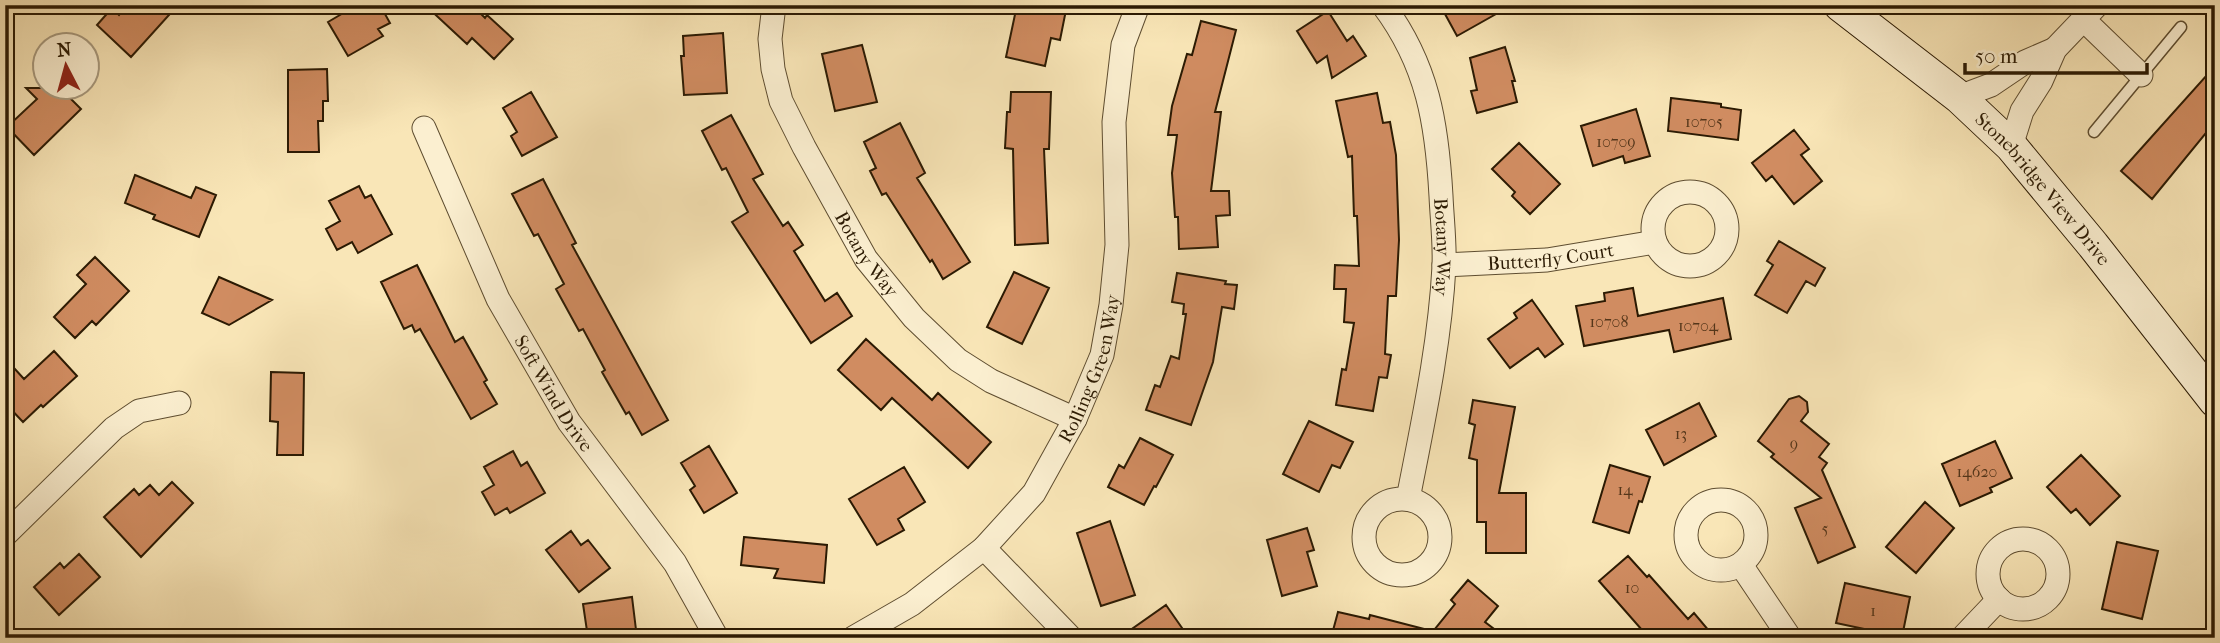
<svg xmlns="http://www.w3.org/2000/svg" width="2220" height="643" viewBox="0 0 2220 643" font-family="'IM FELL French Canon',serif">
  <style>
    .building { fill: #d08c61; stroke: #2b1a03; stroke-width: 2 }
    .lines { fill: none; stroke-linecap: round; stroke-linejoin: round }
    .lane-casing { stroke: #5e4d30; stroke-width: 13 }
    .street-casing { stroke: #5e4d30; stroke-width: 25 }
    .secondary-casing { stroke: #2b1a03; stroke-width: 34 }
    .lane { stroke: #fbefd0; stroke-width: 10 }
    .street { stroke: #fbefd0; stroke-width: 23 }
    .secondary { stroke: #fbefd0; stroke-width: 32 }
    .labels { text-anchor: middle; stroke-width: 5; stroke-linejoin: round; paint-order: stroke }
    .number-label { font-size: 16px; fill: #54361a }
    .street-label { font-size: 19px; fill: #2b1a03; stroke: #fbefd0 }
  </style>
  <rect width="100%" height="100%" fill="#f9e6b7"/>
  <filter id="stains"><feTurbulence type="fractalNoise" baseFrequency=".00286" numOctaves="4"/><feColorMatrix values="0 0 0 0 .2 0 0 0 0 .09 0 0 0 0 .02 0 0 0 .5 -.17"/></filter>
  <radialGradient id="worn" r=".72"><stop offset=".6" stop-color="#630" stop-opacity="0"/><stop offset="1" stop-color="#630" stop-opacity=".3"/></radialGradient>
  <path class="building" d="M127 5H178L131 57 97 25 112 8 119 15Z
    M357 5H380L390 23 378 29 383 36 348 56 328 22Z
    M425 5H472L485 18 487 15 513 39 494 59 472 38 467 44Z
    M1017 5H1045L1066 10 1060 40 1051 38 1045 66 1006 57Z
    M1459 5H1512L1457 36 1445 14Z
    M1328 11 1347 41 1353 36 1366 56 1332 78 1327 56 1317 63 1297 31Z
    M1201 21 1236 30 1215 112H1221L1211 191H1229L1230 215 1216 216 1218 247 1179 249 1178 217H1175L1172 173 1177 135H1168L1172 106 1187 54 1192 55Z
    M723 33 727 93 684 95 681 56H684L683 36Z
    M862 45 877 102 835 111 822 54Z
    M1505 47 1515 81H1512L1517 102 1477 113 1471 91 1477 90 1470 58Z
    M2215 66V122L2152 199 2121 171Z
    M327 69 328 101H323V121H318L319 152H288V70Z
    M26 88H60L81 109 34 155 7 127 37 99Z
    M531 92 557 137 522 156 511 136 517 132 503 108Z
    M1011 92H1051L1049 149H1044L1048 243 1015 245 1013 149 1005 148 1007 112H1010Z
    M1377 93 1383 123 1390 122 1396 155 1399 240 1396 296H1388L1385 354 1391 355 1387 378 1379 377 1373 411 1336 405 1342 369 1346 370 1354 323 1344 322 1346 289H1334L1335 265 1359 266 1357 216H1354L1352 156 1348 157 1336 101Z
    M1671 98 1721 104V107L1741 110 1738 140 1668 131Z
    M1636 109 1650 156 1625 163 1623 156 1593 166 1581 126Z
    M731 115 763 174 753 179 783 226 788 222 803 245 794 251 825 301 837 293 852 316 811 343 732 222 748 212 726 168 722 170 702 131Z
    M900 123 925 173 917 178 970 262 943 279 932 260 930 262 886 193 882 195 870 171 876 168 864 142Z
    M1794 130 1809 149 1801 155 1822 181 1794 204 1772 176 1766 181 1752 163Z
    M1519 143 1560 184 1530 214 1512 196 1515 192 1492 169Z
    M135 175 191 198 196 187 216 195 199 237 153 219 155 215 125 203Z
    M543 179 576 243 572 245 668 420 642 435 629 412 626 414 602 372 605 370 583 329 579 331 556 289 564 284 538 234 534 236 512 194Z
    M359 186 365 198 371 195 392 234 358 253 352 242 337 250 326 229 340 221 329 201Z
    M1779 241 1825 268 1815 286 1806 281 1787 313 1755 295 1773 265 1767 261Z
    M95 257 129 291 96 325 92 321 75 338 54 317 86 284 77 275Z
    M417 265 455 342 463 337 487 380 484 382 497 404 471 419 420 329 415 332 412 325 404 329 381 282Z
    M1014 272 1049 288 1022 344 987 327Z
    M1177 273 1226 281 1225 284 1237 285 1234 309 1222 307 1213 362 1191 425 1146 410 1155 385 1160 387 1171 356 1179 359 1186 314H1183L1184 304 1172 302Z
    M219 277 272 300 229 325 202 313Z
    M1633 288 1638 316 1723 298 1731 339 1674 352 1669 330 1584 346 1576 306 1605 301 1604 293Z
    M1532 300 1563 344 1545 357 1538 348 1510 368 1488 339 1517 318 1514 313Z
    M866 339 932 400 938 393 991 442 968 468 892 398 881 410 838 370Z
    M54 351 77 376 43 407 41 405 23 422 5 403V358L24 379Z
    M271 372 304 373 303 455H277L278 422 270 421Z
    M1799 396 1807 402 1808 412 1801 421 1829 444 1819 457 1827 463 1822 470 1855 547 1818 563 1795 508 1821 498 1771 457 1774 454 1758 441 1789 399Z
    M1473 400 1515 407 1499 493H1526V553H1486V522H1477V460L1469 458 1475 425 1469 423Z
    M1699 403 1716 436 1664 465 1646 430Z
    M1309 421 1353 442 1340 468 1332 465 1319 492 1283 474Z
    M1140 438 1173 455 1156 487 1154 486 1144 505 1108 487 1119 465 1124 468Z
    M1995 441 2012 478 1990 488 1992 492 1960 506 1942 464Z
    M709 446 737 493 704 513 690 490 695 486 681 463Z
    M513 451 521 466 527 462 545 493 510 513 507 508 495 515 482 492 494 485 484 467Z
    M2081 455 2120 496 2090 525 2076 509 2071 513 2047 487Z
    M1610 465 1650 477 1642 502 1639 501 1629 533 1593 522Z
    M904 467 925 502 898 519 904 530 877 545 849 499Z
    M172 482 193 503 141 557 104 517 134 489 139 495 150 485 159 495Z
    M1925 502 1954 528 1916 573 1886 547Z
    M1110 521 1135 595 1101 606 1077 533Z
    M1307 528 1314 550 1307 552 1317 586 1282 596 1267 540Z
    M571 531 581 545 588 540 610 568 579 592 546 550Z
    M744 537 827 545 824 583 774 578 778 569 741 565Z
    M2117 542 2158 551 2142 619 2102 609Z
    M79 554 100 577 59 615 34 587 60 563 64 568Z
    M1628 556 1647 577 1649 575 1688 619 1694 613 1715 638H1649L1599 581Z
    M1468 580 1498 606 1485 622 1506 638H1445L1435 629 1455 604 1451 600Z
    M1845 583 1910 597 1902 637 1836 623Z
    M632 597 637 638H604L603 629 587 631 583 604Z
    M1166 605 1189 638H1119Z
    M1338 612 1369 619 1370 615 1432 631 1431 638H1331Z"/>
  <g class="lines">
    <g class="lane-casing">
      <path id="lane" d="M2094 132 2181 27"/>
    </g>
    <g class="street-casing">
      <g id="street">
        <path id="s1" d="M774 5 770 39 773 69 781 101 804 147 866 259 914 318 958 360 991 381 1075 419"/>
        <path id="s2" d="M1383 5C1428 65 1437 124 1441 196 1442 219 1445 243 1444 266 1440 344 1423 422 1408 499"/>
        <path d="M2084 20 2141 75"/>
        <path d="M1959 97 1991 85 2025 62 2055 49"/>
        <path id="s3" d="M424 128 498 299 569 422 675 563 717 638"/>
        <path d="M2011 146 2022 111 2041 81 2055 49 2097 5"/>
        <circle cx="1690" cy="229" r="37"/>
        <path id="s4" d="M1444 265 1547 260 1655 242"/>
        <circle cx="1402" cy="537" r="38"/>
        <circle cx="1721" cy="535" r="35"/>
        <path d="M5 535 114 428 139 411 179 403"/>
        <circle cx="2023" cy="574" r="35"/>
        <path d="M984 548 1071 638"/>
        <path d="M1741 565 1790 638"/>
        <path id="s5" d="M853 638 912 604 984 548 1034 493 1075 419 1102 355 1111 305 1117 245 1114 122 1123 45 1138 5"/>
        <path d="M1962 638 1999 599"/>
      </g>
    </g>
    <g class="secondary-casing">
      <g id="secondary">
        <path id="s6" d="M1840 5 1959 97 2011 146 2093 245 2215 401"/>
      </g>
    </g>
    <use href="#lane" class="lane"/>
    <use href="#street" class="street"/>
    <use href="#secondary" class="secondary"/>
  </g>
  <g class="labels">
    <g class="number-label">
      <text x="1704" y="127">10705</text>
      <text x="1616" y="147">10709</text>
      <text x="1609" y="327">10708</text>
      <text x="1698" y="331">10704</text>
      <text x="1681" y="439">13</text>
      <text x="1794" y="449">9</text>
      <text x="1977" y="477">14620</text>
      <text x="1625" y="495">14</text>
      <text x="1825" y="534">5</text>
      <text x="1632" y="593">10</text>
      <text x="1873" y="616">1</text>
    </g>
    <g class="street-label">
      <text dy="7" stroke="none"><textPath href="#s6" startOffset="275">Stonebridge View Drive</textPath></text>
      <text dy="7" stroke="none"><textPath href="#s2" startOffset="254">Botany Way</textPath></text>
      <text dy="7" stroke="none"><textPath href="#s1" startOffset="273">Botany Way</textPath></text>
      <text dy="7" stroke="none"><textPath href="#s4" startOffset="107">Butterfly Court</textPath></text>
      <text dy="7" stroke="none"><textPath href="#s5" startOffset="371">Rolling Green Way</textPath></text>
      <text dy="7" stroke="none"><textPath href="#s3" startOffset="296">Soft Wind Drive</textPath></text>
    </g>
  </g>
  <rect width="2220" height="643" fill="none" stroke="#f9e6b7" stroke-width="28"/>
  <rect x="7" y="7" width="2206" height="629" fill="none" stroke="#2b1a03" stroke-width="3.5"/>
  <rect x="14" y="14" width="2192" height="615" fill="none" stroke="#2b1a03" stroke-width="2"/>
  <g transform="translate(66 66) rotate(354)"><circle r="33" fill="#fbefd0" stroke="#a89a7e" stroke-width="2"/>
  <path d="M0-5L12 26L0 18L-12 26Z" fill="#8f2418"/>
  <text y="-10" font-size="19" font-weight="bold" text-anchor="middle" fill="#2b1a03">N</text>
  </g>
  <path d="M1965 63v10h182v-10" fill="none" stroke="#2b1a03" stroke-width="3.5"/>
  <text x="1975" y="63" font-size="21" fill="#2b1a03" stroke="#fbefd0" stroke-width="5" paint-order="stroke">50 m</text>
  <rect width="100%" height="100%" filter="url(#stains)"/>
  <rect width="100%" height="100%" fill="url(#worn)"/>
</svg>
